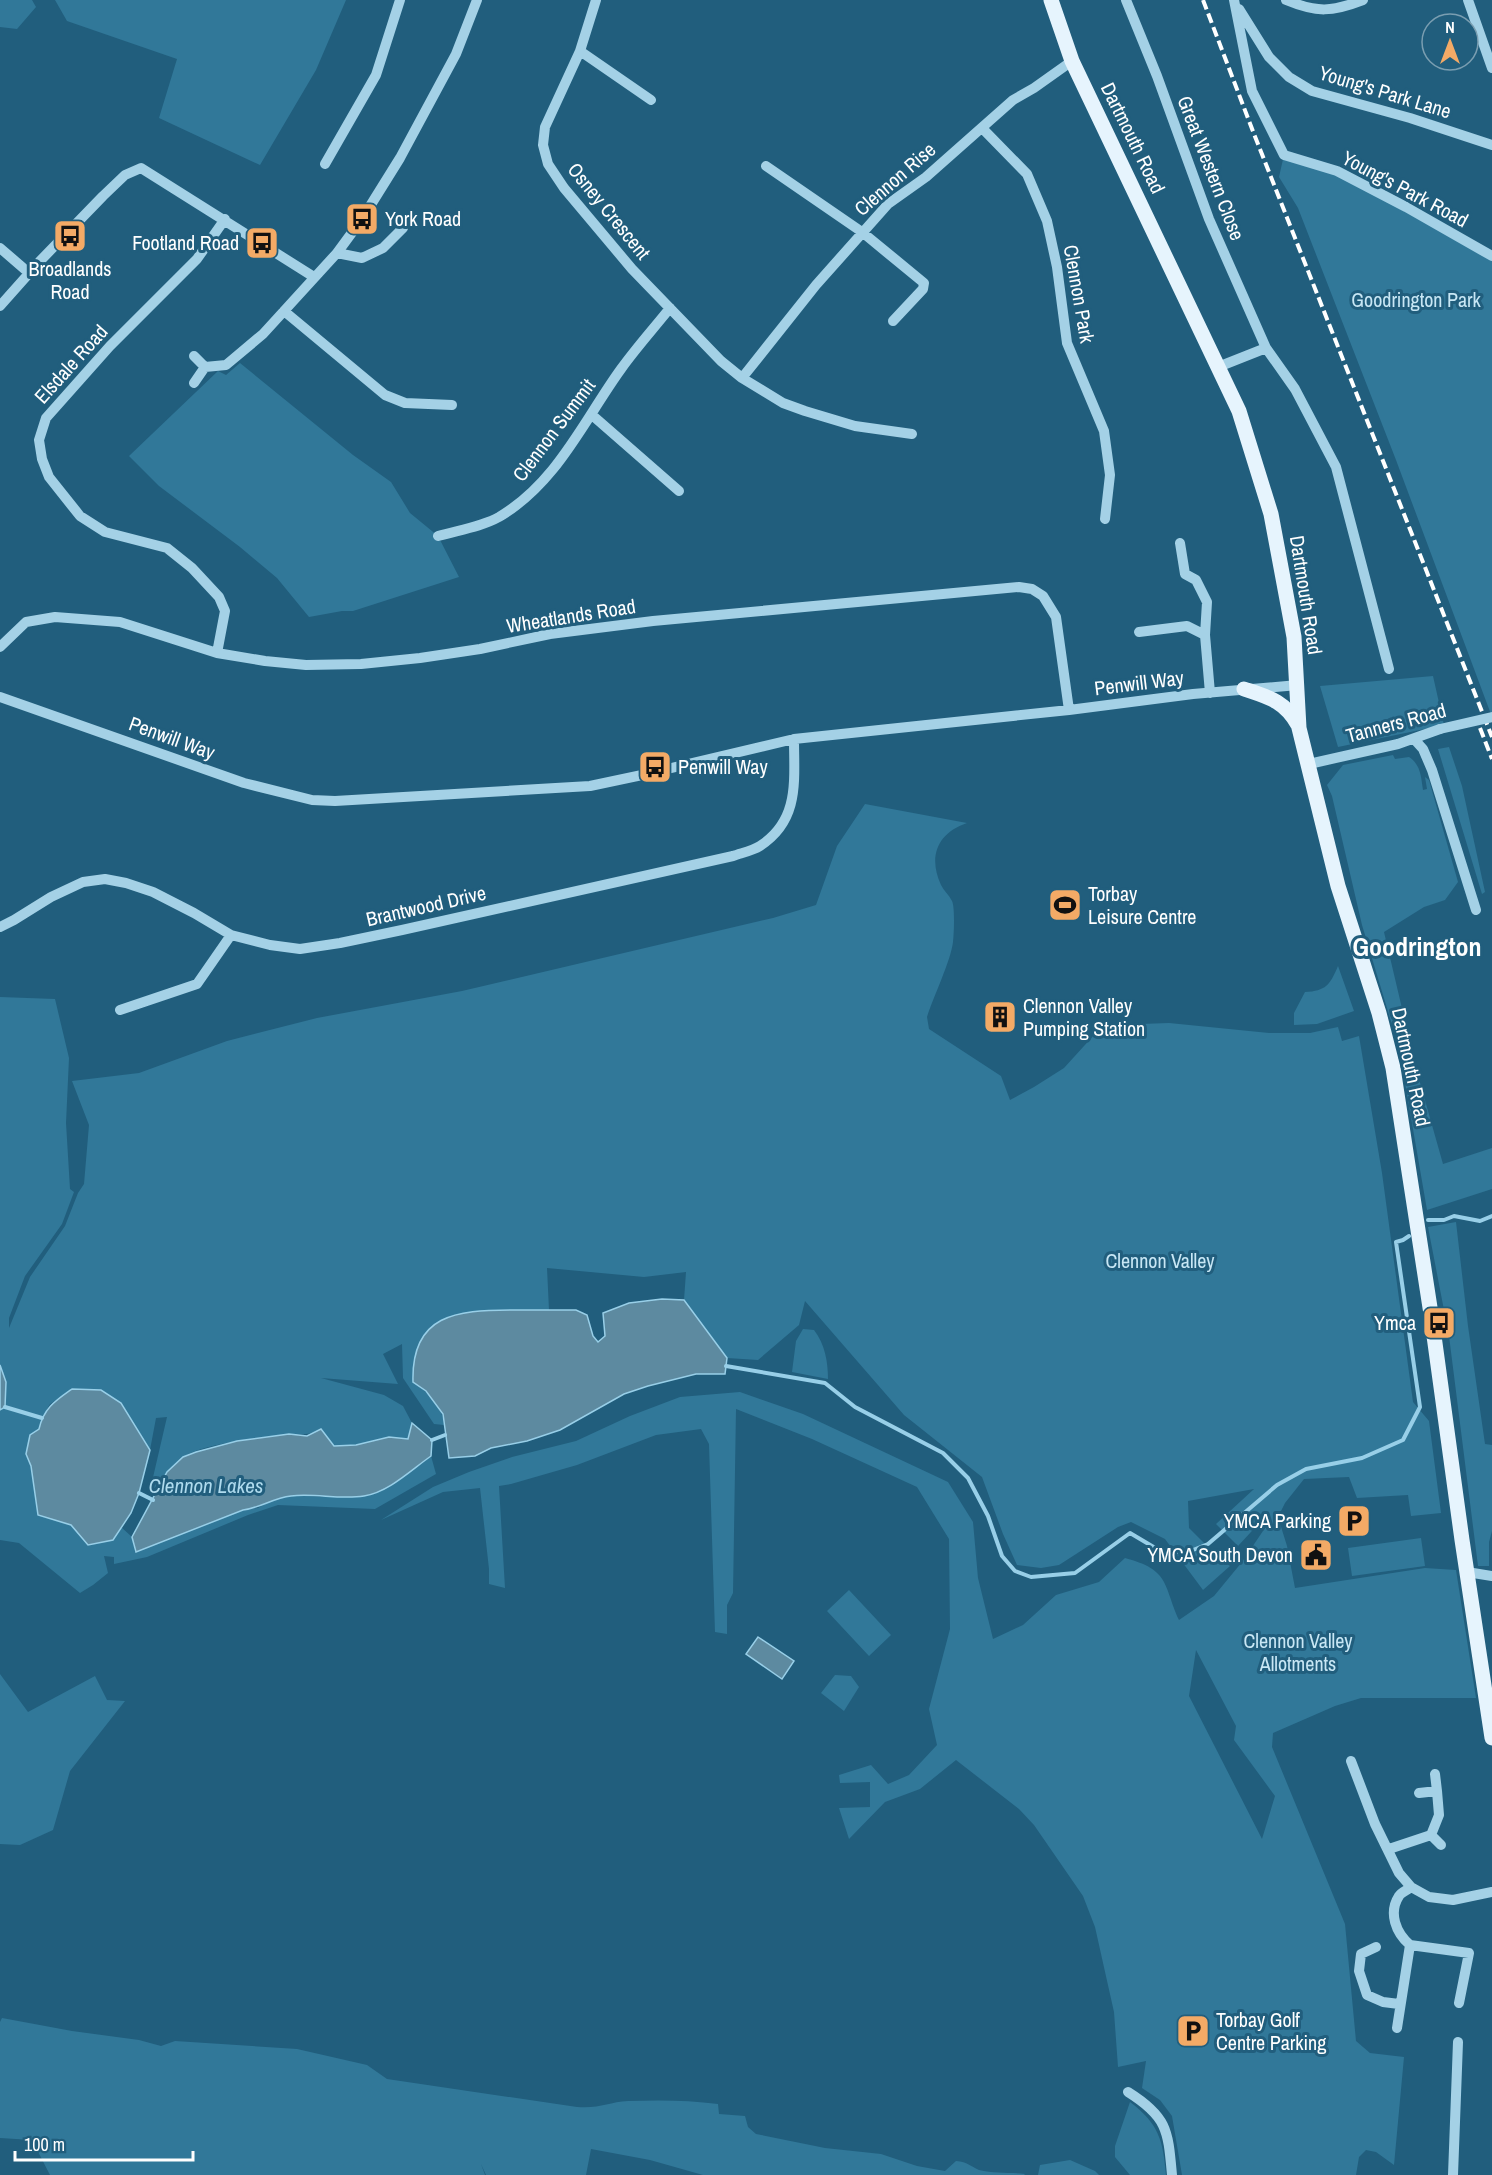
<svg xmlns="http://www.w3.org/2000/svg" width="1492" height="2175" viewBox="0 0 1492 2175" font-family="'Archivo Narrow',sans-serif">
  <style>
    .green { fill: #317899; fill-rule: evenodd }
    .water { fill: #5d8aa0; stroke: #98cfe8; stroke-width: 1.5 }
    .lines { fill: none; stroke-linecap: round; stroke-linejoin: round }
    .stream { stroke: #98cfe8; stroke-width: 4 }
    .minor { stroke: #a4d1e6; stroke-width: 10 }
    .major { stroke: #e6f4fd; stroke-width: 15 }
    .rail { stroke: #fff; stroke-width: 4; stroke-dasharray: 10 4.5; stroke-linecap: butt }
    .minor-bridge { stroke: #a4d1e6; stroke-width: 10 }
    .labels { text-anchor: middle; stroke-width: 6; stroke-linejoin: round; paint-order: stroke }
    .street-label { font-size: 20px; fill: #fff; stroke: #215e7d }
    .poi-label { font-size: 20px; fill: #fff; stroke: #215e7d; text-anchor: start }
    .park-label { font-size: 20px; fill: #c8e7f5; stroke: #215e7d }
    .water-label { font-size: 21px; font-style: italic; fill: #afdbee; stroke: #215e7d }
    .district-label { font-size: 26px; font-weight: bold; fill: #fff; stroke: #215e7d }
  </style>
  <rect width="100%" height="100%" fill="#215e7d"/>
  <path class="green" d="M0 0H32L36 7 17 29 0 27Z
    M55 0H346L316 70 260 165 159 118 177 59 67 21Z
    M1284 155 1337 171 1492 256V717L1396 460 1298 208 1279 177Z
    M240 363 353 455 391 482 410 513 438 536 459 577 353 611H342L309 617 277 578 240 547 159 486 129 456 218 371 226 375Z
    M1433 676 1444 725 1338 747 1320 686Z
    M1449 747 1462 786 1485 892 1482 894 1438 749Z
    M1393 755 1395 759 1409 757C1421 765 1421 777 1423 790L1427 789 1425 777 1429 780 1458 882 1445 900 1424 907 1384 932 1417 1072 1443 1164 1492 1148V1189L1427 1210 1399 1048 1362 925 1332 796 1327 785 1343 765Z
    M865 804 967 823C937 833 928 857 941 885 944 891 949 895 952 901 955 907 954 934 953 942 951 960 933 998 927 1017L929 1029 1001 1076 1010 1100 1034 1087 1064 1068 1094 1035 1113 1025 1118 1030 1141 1024 1169 1023 1269 1033H1310L1338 1027 1342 1041 1359 1036 1382 1173 1413 1402 1429 1421 1441 1513 1411 1516 1408 1495 1357 1498 1349 1477 1304 1479 1285 1503 1278 1517 1287 1546 1295 1588 1425 1568 1456 1570 1476 1698H1361L1335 1706 1273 1733 1272 1747 1345 1924 1356 2041 1370 2053 1404 2057 1394 2165 1376 2152 1366 2150 1359 2157 1356 2175H1182L1172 2116 1160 2100 1142 2088 1146 2061 1118 2067 1114 2012 1095 1927 1083 1896 1034 1825 1019 1809 956 1760 920 1789 885 1802 849 1839 839 1808 870 1807V1782L840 1783 839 1775 871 1765 888 1784 909 1775 937 1745 929 1709 950 1629 949 1539 917 1487 812 1439 736 1409 733 1593 727 1605V1634L715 1632 709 1444 701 1429 656 1435 577 1465 511 1484 499 1486 505 1588 489 1584V1569L480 1488 443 1492 381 1520 433 1487 469 1472 512 1457 576 1441 630 1416 680 1397 740 1392 803 1414 948 1482 973 1522 978 1578 993 1639 1023 1625 1056 1595 1099 1582 1125 1558C1170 1570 1163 1584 1179 1620L1214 1596 1242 1562 1265 1528 1263 1519 1238 1546 1216 1524 1254 1489 1188 1501 1189 1528 1217 1556 1230 1566 1203 1590 1165 1539 1131 1522 1118 1527 1059 1565 1041 1568 1017 1565 1003 1534 982 1477 904 1415 805 1301 799 1325 758 1360 727 1358 684 1300 686 1272 644 1277 547 1268 549 1310H483L413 1381C428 1393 443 1406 444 1425L434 1424 403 1378 402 1344 383 1354 398 1384 321 1378 384 1395 403 1406 412 1423 408 1439 389 1437 356 1445 333 1446 321 1429C304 1437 303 1433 286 1435 261 1437 203 1444 183 1457 171 1466 164 1477 158 1490L151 1486 167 1417 156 1418 150 1450 121 1403 72 1389 50 1404 42 1418 31 1466 38 1515 71 1525 88 1545 113 1540 121 1527 132 1537 135 1552 243 1510 258 1508 274 1499 294 1495 320 1497 381 1491 431 1456 436 1474 375 1509 278 1505 248 1515 147 1557 114 1564V1557L104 1556 108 1573 93 1585 80 1593 19 1543 0 1540V1410L5 1407 6 1382 0 1365V997L55 999 69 1058 66 1123 70 1189 74 1192 62 1224 25 1276 9 1318V1328L30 1277 65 1226 78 1193 84 1184 89 1125 72 1081 139 1073 227 1041 317 1018 462 991 773 918 816 905 837 846ZM1196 1650 1236 1726 1234 1740 1275 1796 1262 1839 1189 1696Z
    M1338 966 1354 1011 1317 1024 1294 1025V1013L1305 992C1326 991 1330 985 1338 966Z
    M1456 1222 1468 1326 1485 1444 1492 1445V1531L1489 1542V1566H1478L1449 1336 1428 1227Z
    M803 1329 814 1330C825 1344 828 1362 828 1379L792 1372 796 1341Z
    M1421 1538 1425 1566 1352 1576 1348 1548Z
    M849 1590 891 1635 869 1656 827 1611Z
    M0 1674 28 1712 95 1676 107 1700 125 1701 70 1771 53 1830 20 1845 0 1844Z
    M835 1675 851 1676 859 1687 844 1711 821 1693Z
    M2 2018 72 2031 139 2040 161 2046 175 2041 297 2049 367 2065 387 2079 577 2107C599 2109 609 2102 628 2101 658 2100 689 2100 718 2104L719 2114 745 2116 748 2127 756 2134 825 2148 881 2154 917 2166 945 2171 956 2161C968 2162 970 2166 979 2170 994 2174 1009 2172 1025 2174L1024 2175H703L650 2160 591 2149 586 2175H486L481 2164 485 2175H50L32 2140 0 2138V2022Z
    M1130 2102C1159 2124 1163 2140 1166 2175H1130L1115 2157V2146Z
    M1070 2160 1095 2171 1099 2175H1038L1040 2165Z"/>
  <path class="water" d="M662 1299 684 1300 727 1358 725 1374H696L648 1386 624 1394 560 1430 527 1441 491 1448 475 1456 449 1458 443 1414 426 1391 413 1382C411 1314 457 1310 511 1310 533 1310 555 1310 576 1310L587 1315 593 1336 598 1342 605 1336 603 1313 629 1303Z
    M0 1365 6 1382 5 1407 0 1410Z
    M72 1389 101 1390 121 1403 150 1450 139 1493 131 1513 113 1540 88 1545 71 1525 38 1515 31 1466 26 1454 30 1435 39 1429C44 1408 55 1401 72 1389Z
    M412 1423 432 1440 431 1456C411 1470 389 1492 364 1496 340 1500 315 1493 291 1496 273 1498 260 1508 243 1510L136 1552 132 1537 167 1472 183 1457 196 1452 237 1441 289 1434 307 1436 321 1429 334 1446 356 1445 389 1437 408 1439Z
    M758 1637 794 1661 782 1679 746 1654Z"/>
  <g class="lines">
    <path class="stream" d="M1428 1220H1444L1454 1216 1480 1221 1492 1216
      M726 1366 825 1383 855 1407 943 1453 968 1478 988 1516 1002 1556 1015 1571 1031 1577 1075 1573 1130 1533 1162 1552H1188L1208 1544 1277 1485 1306 1469 1362 1458 1403 1440 1420 1407 1396 1242 1403 1240 1409 1236
      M5 1407 42 1418
      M432 1440 445 1435
      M139 1493 153 1500"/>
    <path class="minor" d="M596 0 580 51 545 127 543 145 548 164 564 188 632 269 721 361 742 378 783 403 805 411 855 426 912 434
      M1126 0 1157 76 1209 219 1266 348 1295 389 1336 467 1389 669
      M1234 0 1252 91 1284 155 1337 171 1406 207 1492 256
      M1286 0C1317 13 1332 12 1363 0
      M1468 0 1492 68
      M1239 9 1269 57 1289 77 1312 91 1410 118 1492 145
      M580 51 651 100
      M982 128 1027 174 1047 221 1057 267 1067 343 1104 431 1110 475 1105 519
      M325 164 376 75 400 0
      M766 166 862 232 924 283 923 289 893 321
      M0 248 29 273
      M337 253 362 258 383 248 403 228
      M0 306 40 261 103 196 125 175 141 168 314 277
      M284 311 385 395 405 403 452 405
      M194 356 205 367
      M1218 367 1266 348
      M742 378 816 285 888 204 926 177 1013 100 1034 88 1072 61
      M194 383 205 367 226 365 263 334 337 253 362 219 400 158 456 54 477 0
      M592 415 679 491
      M438 536C459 530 481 527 499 517 557 483 584 420 621 369 636 348 654 328 670 308
      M1180 543 1185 574 1196 580 1207 602 1205 635 1210 693
      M1139 632 1187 626 1205 635
      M0 647 26 622 55 617 120 622 217 653 265 661 306 665 361 664 420 658 480 649 550 634 653 621 1019 587 1032 589 1043 596 1056 617 1069 710
      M217 653 225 611 219 597 192 568 167 548 105 532 80 516 49 477 42 459 39 440 46 418 110 346 197 259 225 219
      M0 697 244 783 312 800 335 801 590 786 642 775 794 739 1069 710 1193 694 1298 685
      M1414 739 1423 749 1432 770 1476 910
      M1309 764 1398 744 1440 729
      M0 927 14 920 51 897 83 882 105 879 126 883 153 892 194 913 231 935 270 945 300 949 340 943 402 930 733 856C741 853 752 851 760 846 800 820 794 781 794 739
      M120 1010 197 984 231 935
      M1467 1572 1492 1576
      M1351 1761 1375 1824 1399 1873 1411 1887 1429 1897 1453 1900 1492 1892
      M1435 1774 1437 1791
      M1419 1793 1437 1791 1439 1815 1431 1835
      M1389 1849 1431 1835 1441 1845
      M1410 1945 1469 1953 1459 2003
      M1376 1947 1361 1954 1359 1971 1367 1995 1383 2002 1399 2004
      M1397 2028 1410 1945C1396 1933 1388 1913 1399 1896 1401 1892 1408 1890 1411 1887
      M1128 2092C1168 2117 1168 2131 1172 2175
      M1453 2175 1458 2042"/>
    <path class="major" d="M1051 0 1072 61 1239 411 1271 514 1294 637 1299 728 1338 886 1379 1013 1393 1068 1431 1314 1462 1540 1492 1738
      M1244 689C1268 697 1285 701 1298 725"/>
    <path class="rail" d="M1203 0 1254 134 1492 737
      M1480 728 1492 759"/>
    <path class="minor-bridge" d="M1440 729 1492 717"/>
  </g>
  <defs>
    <g id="bus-square" transform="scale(1.725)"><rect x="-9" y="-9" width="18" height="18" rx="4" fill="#f3aa66" stroke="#215e7d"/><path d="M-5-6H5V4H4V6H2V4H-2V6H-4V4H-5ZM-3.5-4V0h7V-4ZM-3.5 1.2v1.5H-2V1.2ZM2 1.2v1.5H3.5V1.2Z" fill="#111"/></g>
    <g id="stadium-square" transform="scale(1.725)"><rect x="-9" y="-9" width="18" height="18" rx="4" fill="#f3aa66" stroke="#215e7d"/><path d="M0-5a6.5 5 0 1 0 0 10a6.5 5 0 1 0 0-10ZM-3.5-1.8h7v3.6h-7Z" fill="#111"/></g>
    <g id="building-square" transform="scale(1.725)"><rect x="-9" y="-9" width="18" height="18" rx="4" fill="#f3aa66" stroke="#215e7d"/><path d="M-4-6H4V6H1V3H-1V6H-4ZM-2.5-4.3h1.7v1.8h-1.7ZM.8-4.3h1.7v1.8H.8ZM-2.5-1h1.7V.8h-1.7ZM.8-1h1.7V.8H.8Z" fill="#111"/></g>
    <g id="parking-square" transform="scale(1.725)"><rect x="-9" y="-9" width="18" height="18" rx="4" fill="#f3aa66" stroke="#215e7d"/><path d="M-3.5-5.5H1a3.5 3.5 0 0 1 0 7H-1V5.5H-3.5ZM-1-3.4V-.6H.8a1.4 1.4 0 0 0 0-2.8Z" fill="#111"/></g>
    <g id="civic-square" transform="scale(1.725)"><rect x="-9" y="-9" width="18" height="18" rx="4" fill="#f3aa66" stroke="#215e7d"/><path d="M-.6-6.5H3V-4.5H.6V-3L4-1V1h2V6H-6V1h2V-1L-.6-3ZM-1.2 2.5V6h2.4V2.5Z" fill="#111"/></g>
  </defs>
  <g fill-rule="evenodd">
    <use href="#bus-square" x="362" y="219"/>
    <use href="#bus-square" x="70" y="236"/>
    <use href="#bus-square" x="262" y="243"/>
    <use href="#bus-square" x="655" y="767"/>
    <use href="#stadium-square" x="1065" y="905"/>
    <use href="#building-square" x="1000" y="1017"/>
    <use href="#bus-square" x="1439" y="1323"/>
    <use href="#parking-square" x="1354" y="1521"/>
    <use href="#civic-square" x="1316" y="1555"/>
    <use href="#parking-square" x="1193" y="2031"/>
  </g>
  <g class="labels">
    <g class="street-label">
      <text transform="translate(1385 92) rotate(17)" y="7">Young's Park Lane</text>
      <text transform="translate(1133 138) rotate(64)" y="7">Dartmouth Road</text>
      <text transform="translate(1211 168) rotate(69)" y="7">Great Western Close</text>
      <text transform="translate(895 179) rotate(-41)" y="7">Clennon Rise</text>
      <text transform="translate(1405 189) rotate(28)" y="7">Young's Park Road</text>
      <text transform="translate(609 211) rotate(51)" y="7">Osney Crescent</text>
      <text transform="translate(1079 294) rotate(80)" y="7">Clennon Park</text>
      <text transform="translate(71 364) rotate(-48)" y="7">Elsdale Road</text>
      <text transform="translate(554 430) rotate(-53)" y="7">Clennon Summit</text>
      <text transform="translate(1306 595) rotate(81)" y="7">Dartmouth Road</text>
      <text transform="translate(571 616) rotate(-9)" y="7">Wheatlands Road</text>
      <text transform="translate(1139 683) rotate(-7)" y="7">Penwill Way</text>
      <text transform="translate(1396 723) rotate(-15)" y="7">Tanners Road</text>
      <text transform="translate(172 738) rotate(20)" y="7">Penwill Way</text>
      <text transform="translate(426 906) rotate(-13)" y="7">Brantwood Drive</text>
      <text transform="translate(1411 1067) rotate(78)" y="7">Dartmouth Road</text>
    </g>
    <g class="poi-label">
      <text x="385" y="226">York Road</text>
      <text x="239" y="250" text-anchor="end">Footland Road</text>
      <text x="70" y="276" text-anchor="middle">Broadlands<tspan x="70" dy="23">Road</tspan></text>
      <text x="678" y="774">Penwill Way</text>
      <text x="1088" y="901">Torbay<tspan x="1088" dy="23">Leisure Centre</tspan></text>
      <text x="1023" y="1013">Clennon Valley<tspan x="1023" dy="23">Pumping Station</tspan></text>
      <text x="1416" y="1330" text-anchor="end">Ymca</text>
      <text x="1331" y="1528" text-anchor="end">YMCA Parking</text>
      <text x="1293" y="1562" text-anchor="end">YMCA South Devon</text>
      <text x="1216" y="2027">Torbay Golf<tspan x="1216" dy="23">Centre Parking</tspan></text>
    </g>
    <g class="park-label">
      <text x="1416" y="307">Goodrington Park</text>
      <text x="1160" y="1268">Clennon Valley</text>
      <text x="1298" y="1648">Clennon Valley<tspan x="1298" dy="23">Allotments</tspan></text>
    </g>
    <g class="water-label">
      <text x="206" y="1493">Clennon Lakes</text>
    </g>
    <g class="district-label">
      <text x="1417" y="956">Goodrington</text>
    </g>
  </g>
  <g transform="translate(1450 42)"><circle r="28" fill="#215e7d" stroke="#7a9eb1" stroke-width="1.5"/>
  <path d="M0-4.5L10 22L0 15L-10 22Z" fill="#f3aa66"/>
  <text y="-9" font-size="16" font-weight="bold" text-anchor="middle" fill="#ffffff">N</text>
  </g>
  <path d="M15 2151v9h178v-9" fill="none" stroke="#ffffff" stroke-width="3"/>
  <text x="24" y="2151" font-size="18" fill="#ffffff" stroke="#215e7d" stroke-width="4.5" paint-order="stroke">100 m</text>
</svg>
